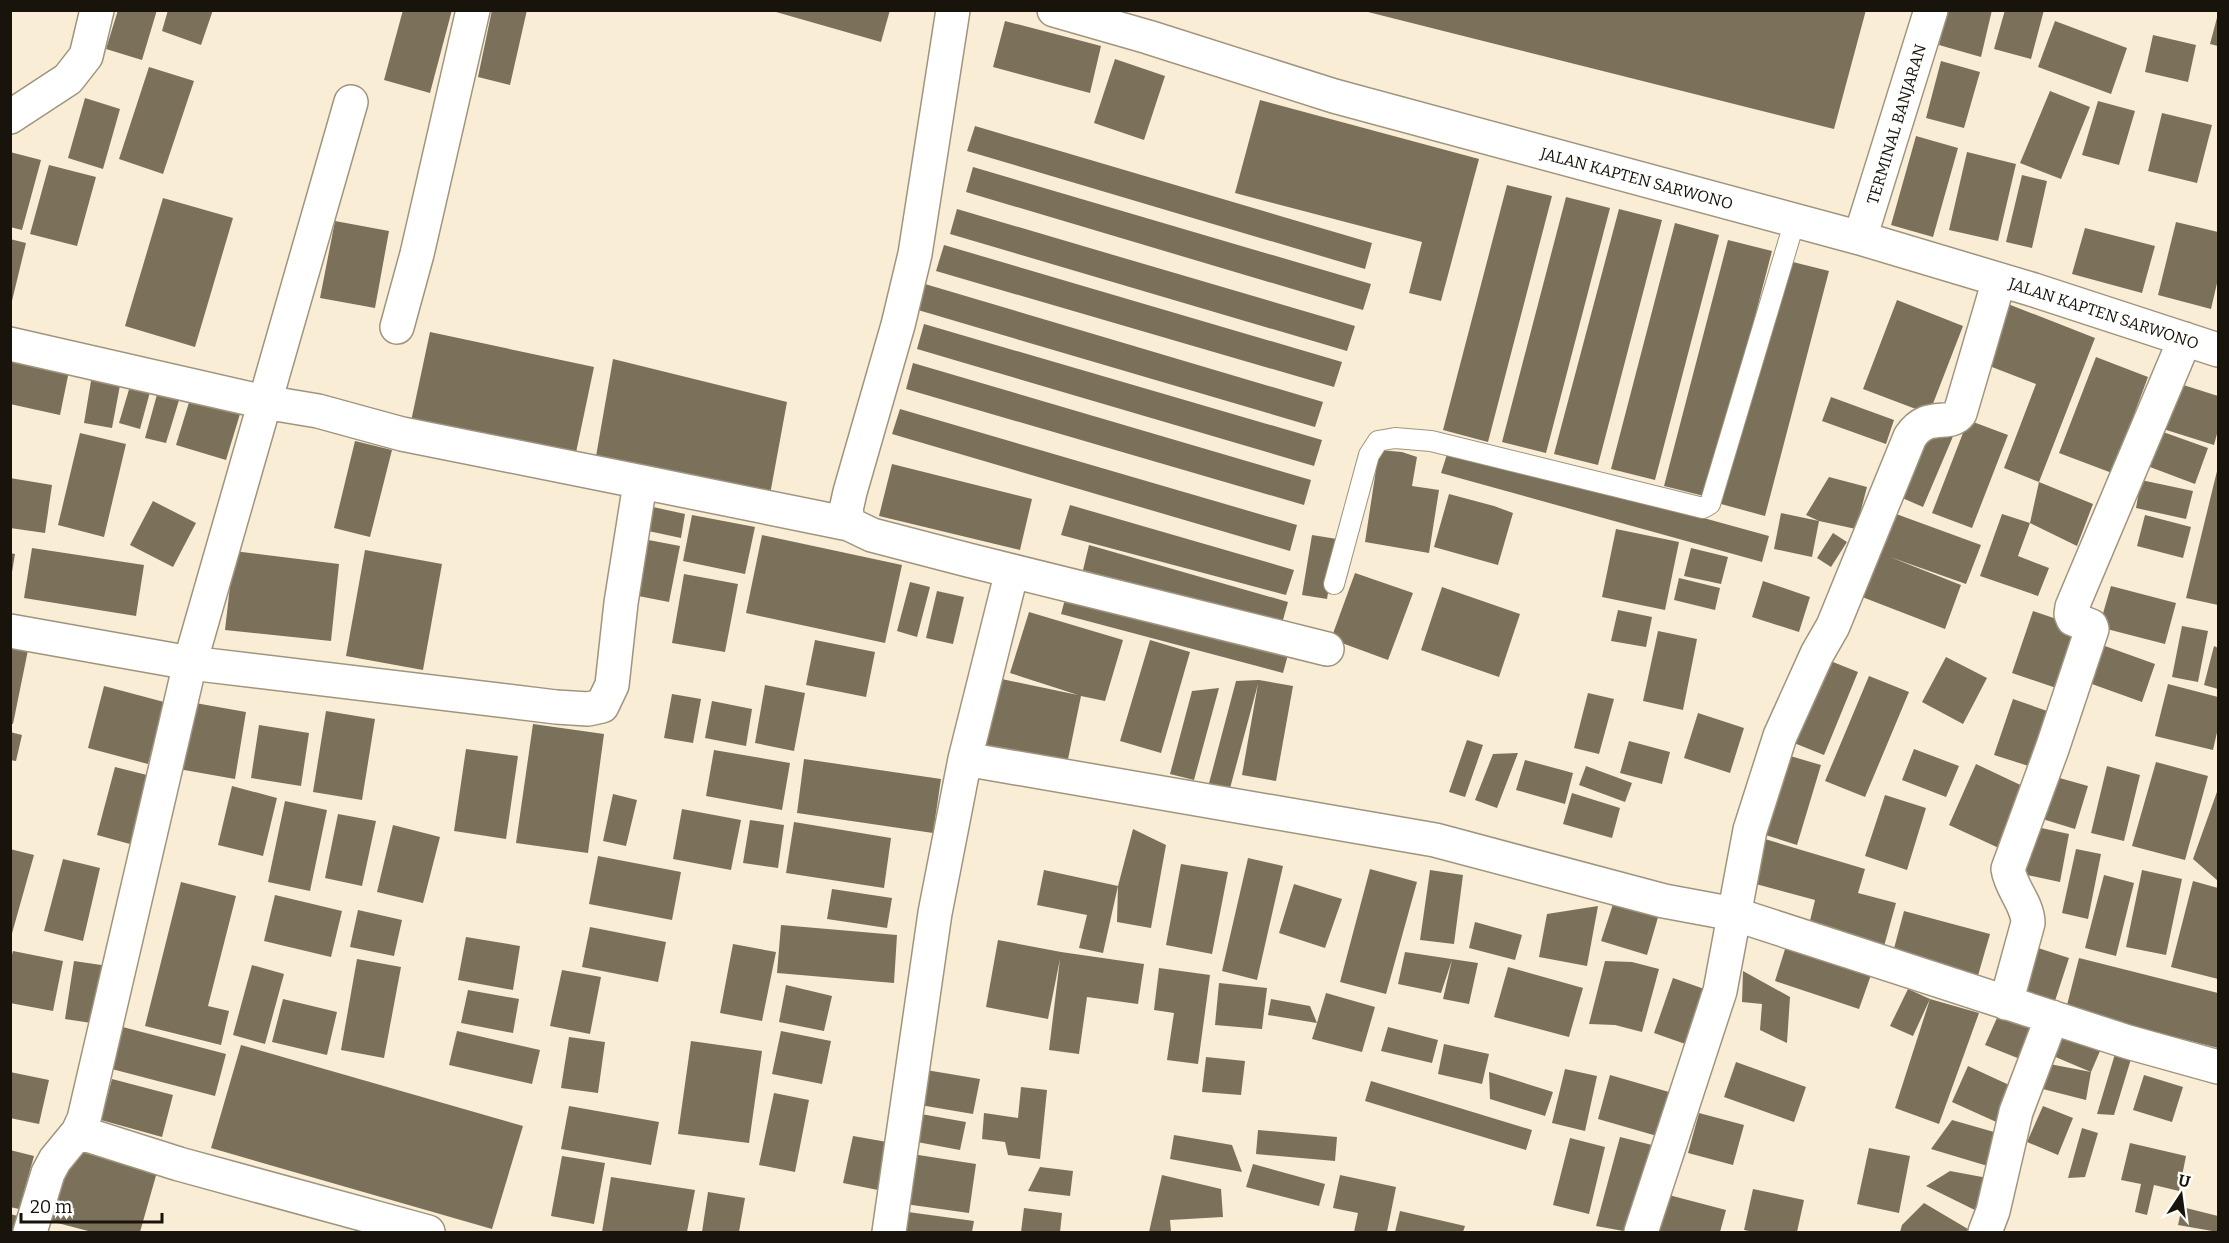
<svg xmlns="http://www.w3.org/2000/svg" width="2229" height="1243" viewBox="0 0 2229 1243" font-family="Bitter,serif">
  <style>
    .building { fill: #7b715b }
    .lines { fill: none; stroke-linecap: round; stroke-linejoin: round }
    .lane-casing { stroke: #a0947e; stroke-width: 22 }
    .street-casing { stroke: #a0947e; stroke-width: 36 }
    .lane { stroke: #fff; stroke-width: 20 }
    .street { stroke: #fff; stroke-width: 33 }
    .labels { text-anchor: middle; stroke-width: 4.5; stroke-linejoin: round; paint-order: stroke }
    .street-label { font-size: 16px; fill: #18140b; stroke: #fff }
  </style>
  <rect width="100%" height="100%" fill="#f9edd5"/>
  <path class="building" d="M118 10H157L142 60 106 49Z
    M168 10H213L201 45 162 31Z
    M403 10H452L430 93 384 80Z
    M492 10H527L510 85 478 77Z
    M769 10H890L881 42Z
    M1360 10H1866L1834 129Z
    M1948 10H1992L1981 57 1939 45Z
    M2005 10H2044L2031 59 1994 49Z
    M2218 14V46L2210 44Z
    M1005 21 1101 46 1090 93 993 67Z
    M2055 21 2127 48 2111 94 2038 67Z
    M2153 35 2196 45 2188 82 2145 72Z
    M1115 59 1165 76 1144 140 1094 123Z
    M1941 61 1980 72 1964 128 1926 118Z
    M149 67 194 81 163 174 119 159Z
    M2050 91 2090 107 2061 179 2020 163Z
    M85 98 120 109 103 169 68 158Z
    M1260 100 1479 159 1441 301 1409 293 1422 242 1235 193Z
    M2098 101 2135 111 2119 165 2082 155Z
    M2162 113 2212 125 2197 183 2148 171Z
    M975 126 1372 243 1365 269 967 151Z
    M1916 136 1958 148 1933 237 1891 225Z
    M10 152 41 160 22 230 10 227Z
    M1967 152 2016 164 1998 241 1949 230Z
    M49 165 96 177 77 246 30 234Z
    M973 167 1371 284 1363 310 966 192Z
    M2022 175 2047 181 2032 248 2006 242Z
    M1507 185 1552 196 1488 442 1443 430Z
    M1566 197 1610 208 1546 453 1502 442Z
    M163 198 233 218 195 347 125 326Z
    M957 209 1355 326 1347 351 950 234Z
    M1619 209 1662 220 1598 465 1554 454Z
    M335 221 389 231 375 308 320 298Z
    M2176 222 2218 232V279L2211 309 2158 295Z
    M1675 223 1719 235 1655 480 1611 469Z
    M2085 228 2155 246 2142 293 2072 274Z
    M10 239 26 243 11 305H10Z
    M1728 240 1772 251 1708 497 1664 486Z
    M944 245 1342 362 1334 387 936 271Z
    M1785 260 1829 271 1765 516 1721 504Z
    M925 284 1323 402 1315 427 918 310Z
    M1897 300 1963 326 1929 414 1863 389Z
    M2003 302 2095 338 2039 482 2093 504 2077 546 2030 523 2039 482 2004 468 2036 384 1979 362Z
    M924 324 1322 440 1314 466 917 349Z
    M430 332 594 367 574 462 410 426Z
    M10 354 70 366 60 415 10 404Z
    M2096 357 2148 377 2112 473 2059 453Z
    M613 359 787 402 769 500 595 462Z
    M913 363 1311 480 1304 505 906 389Z
    M92 375 121 380 112 428 84 423Z
    M2174 382 2218 396V430L2214 445 2160 428Z
    M130 386 150 392 140 429 119 423Z
    M158 391 180 397 166 443 145 438Z
    M1831 397 1894 420 1886 444 1822 421Z
    M190 399 240 414 226 460 176 445Z
    M900 409 1297 525 1290 551 892 434Z
    M1968 420 2008 435 1972 528 1932 513Z
    M1931 424 1954 434 1923 507 1900 497Z
    M2163 432 2208 448 2195 484 2150 467Z
    M80 433 126 444 104 537 58 525Z
    M355 441 392 450 370 537 334 528Z
    M1449 448 1769 536 1762 562 1441 473Z
    M1379 450 1402 452 1417 457 1412 486 1439 490 1429 553 1365 542Z
    M892 464 1032 499 1020 550 879 516Z
    M2218 467V605L2186 598Z
    M1829 477 1867 487 1856 529 1819 521 1806 515Z
    M10 478 52 485 45 533 10 528Z
    M2141 480 2193 491 2186 519 2136 508Z
    M1449 494 1494 506 1513 513 1498 565 1434 547Z
    M153 501 196 523 173 567 130 545Z
    M644 505 685 514 681 538 639 529Z
    M1070 505 1294 570 1286 595 1061 535Z
    M1888 511 1981 545 1966 584 1890 557 1961 585 1945 629 1857 595Z
    M1781 513 1819 521 1812 557 1774 549Z
    M2002 514 2030 523 2018 556 2049 568 2038 596 1980 576Z
    M692 515 755 527 745 574 683 561Z
    M2145 515 2191 527 2183 558 2137 546Z
    M1616 529 1679 542 1665 610 1602 597Z
    M1833 533 1847 542 1831 567 1817 558Z
    M762 535 902 565 885 643 746 613Z
    M1312 535 1337 539 1327 599 1302 595Z
    M638 538 680 546 669 602 628 594Z
    M1089 545 1288 602 1281 627 1083 570Z
    M32 548 144 565 136 616 24 598Z
    M1691 548 1728 557 1721 584 1684 576Z
    M365 550 442 564 423 670 346 656Z
    M234 551 339 564 331 641 225 630Z
    M10 553 15 554 12 572H10Z
    M1355 573 1413 593 1388 660 1331 639Z
    M684 574 738 584 725 652 672 643Z
    M1679 578 1720 588 1715 610 1674 600Z
    M1763 581 1810 597 1799 632 1752 617Z
    M910 582 930 587 917 637 897 631Z
    M2111 586 2176 603 2165 644 2099 627Z
    M1442 587 1520 614 1499 677 1421 650Z
    M937 591 964 597 953 644 926 638Z
    M1067 592 1289 651 1283 673 1061 614Z
    M1618 610 1652 617 1646 647 1611 641Z
    M2033 611 2086 629 2065 691 2012 673Z
    M1029 612 1123 640 1105 701 1081 696 1067 764 983 747 997 678 1078 695 1010 673Z
    M2182 626 2208 631 2198 682 2172 677Z
    M1658 631 1697 639 1683 710 1643 701Z
    M815 640 875 652 866 697 806 685Z
    M1150 640 1190 652 1161 753 1120 741Z
    M2091 641 2155 664 2142 702 2078 679Z
    M2214 646 2218 648V689L2204 685Z
    M10 647 28 650 13 724 10 723Z
    M1946 657 1987 678 1963 724 1922 702Z
    M1828 660 1858 672 1824 755 1794 743Z
    M1869 676 1909 692 1865 797 1825 781Z
    M1259 680 1293 686 1276 781 1242 775 1258 684 1229 792 1208 787 1236 681Z
    M2168 684 2218 697V728L2213 750 2155 736Z
    M765 685 805 693 794 751 755 743Z
    M104 686 164 702 148 764 88 748Z
    M1219 688 1194 780 1170 774 1192 691Z
    M1588 693 1614 699 1599 754 1574 748Z
    M672 694 701 699 693 743 664 738Z
    M2013 699 2053 713 2035 768 1994 755Z
    M184 701 246 712 235 779 173 768Z
    M712 701 752 709 746 746 705 738Z
    M326 711 375 719 362 800 313 792Z
    M1698 713 1744 728 1730 773 1684 758Z
    M533 724 604 734 588 853 516 843Z
    M259 725 309 733 301 786 251 778Z
    M10 732 22 735 16 761 10 760Z
    M1467 740 1483 745 1465 797 1449 792Z
    M1629 741 1670 752 1662 784 1620 773Z
    M466 749 518 756 506 839 454 831Z
    M1914 749 1959 766 1946 797 1902 780Z
    M714 750 790 763 782 810 706 796Z
    M1518 753 1497 808 1475 800 1493 754Z
    M1780 753 1821 765 1797 845 1756 832Z
    M804 759 941 779 933 833 797 813Z
    M1525 760 1573 773 1565 804 1516 790Z
    M2156 762 2208 776 2185 860 2132 846Z
    M1976 764 2029 789 2001 849 1949 825Z
    M1586 766 1632 783 1625 802 1579 785Z
    M2107 766 2140 775 2124 841 2091 833Z
    M115 767 159 778 141 847 97 835Z
    M2049 775 2088 786 2075 829 2036 817Z
    M232 786 277 798 263 856 218 845Z
    M2218 789V881L2193 859Z
    M1572 793 1620 808 1612 838 1563 824Z
    M613 794 637 800 626 846 603 841Z
    M1885 795 1926 808 1907 870 1865 856Z
    M285 801 327 810 310 891 268 882Z
    M682 809 741 820 731 870 673 859Z
    M338 814 376 821 362 886 325 878Z
    M750 820 784 825 778 868 743 863Z
    M794 822 891 838 884 888 786 873Z
    M393 825 440 837 423 903 377 892Z
    M2027 825 2069 834 2060 882 2018 873Z
    M1133 829 1166 845 1151 928 1117 922 1118 886Z
    M1765 839 1865 869 1858 893 1896 903 1883 950 1808 929 1815 900 1752 883Z
    M10 849 34 855 11 937H10Z
    M2076 849 2101 854 2088 919 2062 913Z
    M598 856 681 872 672 920 589 904Z
    M1248 858 1283 866 1257 980 1222 971Z
    M63 859 100 868 83 941 44 931Z
    M1181 864 1228 872 1212 954 1166 945Z
    M1370 869 1417 882 1386 994 1340 982Z
    M1044 870 1118 886 1103 953 1079 948 1087 915 1037 905Z
    M1430 870 1463 875 1454 944 1420 940Z
    M2142 870 2182 879 2166 955 2126 947Z
    M2104 875 2134 883 2116 956 2085 948Z
    M2193 881 2218 888V979L2171 967Z
    M181 882 236 896 208 1006 229 1011 221 1045 145 1026Z
    M1294 884 1342 899 1325 948 1279 933Z
    M832 889 892 898 887 928 827 919Z
    M275 895 342 911 331 957 264 941Z
    M1614 901 1659 914 1647 955 1601 941Z
    M1598 906 1587 966 1539 957 1547 914Z
    M358 910 402 920 394 956 350 947Z
    M1904 911 1990 934 1977 979 1892 956Z
    M1475 922 1522 935 1515 960 1469 948Z
    M781 925 897 935 894 983 777 973Z
    M590 927 666 942 658 982 582 967Z
    M466 937 520 946 513 990 458 980Z
    M998 940 1061 952 1144 964 1138 1004 1087 997 1079 1054 1049 1050 1060 959 1048 1019 986 1007Z
    M733 944 776 952 762 1021 720 1013Z
    M1786 946 1871 975 1859 1009 1775 981Z
    M2032 946 2069 958 2055 1001 2018 989Z
    M13 951 63 961 53 1011 10 1003V962Z
    M1405 952 1478 963 1469 1004 1443 999 1452 960 1441 993 1398 984Z
    M2079 958 2218 993V1048L2066 1009Z
    M357 959 401 967 384 1058 341 1050Z
    M74 961 108 966 98 1024 65 1019Z
    M1605 961 1632 962 1659 969 1642 1032 1615 1025 1589 1024Z
    M252 965 284 974 265 1044 233 1035Z
    M1508 967 1583 988 1569 1037 1494 1017Z
    M1159 968 1210 975 1198 1064 1167 1060 1174 1013 1154 1010Z
    M562 970 601 977 590 1034 550 1026Z
    M1743 971 1790 997 1787 1043 1760 1030 1762 1004 1742 1002Z
    M1673 978 1710 991 1691 1046 1654 1033Z
    M1219 983 1267 988 1262 1029 1215 1025Z
    M786 985 832 996 824 1031 779 1022Z
    M1908 989 1930 999 1913 1036 1890 1026Z
    M468 990 519 999 513 1033 461 1023Z
    M1326 993 1375 1007 1362 1052 1312 1039 1317 1023 1268 1015 1271 999 1310 1006 1317 1023Z
    M283 999 337 1012 327 1055 272 1042Z
    M1930 999 1979 1013 1939 1124 1895 1108Z
    M2000 1011 2040 1028 2025 1061 1985 1045Z
    M119 1026 226 1054 215 1096 108 1068Z
    M1388 1027 1438 1040 1432 1063 1381 1051Z
    M457 1031 540 1050 532 1084 449 1065Z
    M781 1031 831 1041 822 1084 772 1074Z
    M2055 1032 2100 1051 2091 1072 2046 1053Z
    M569 1037 605 1042 598 1093 561 1088Z
    M691 1041 762 1051 749 1143 678 1134Z
    M1444 1044 1489 1054 1482 1084 1438 1074Z
    M241 1045 523 1126 492 1229 211 1148Z
    M2115 1054 2131 1059 2114 1115 2097 1114Z
    M1206 1057 1245 1061 1241 1095 1202 1092Z
    M1736 1062 1806 1087 1794 1122 1724 1097Z
    M2039 1062 2091 1072 2086 1100 2031 1086Z
    M1968 1066 2020 1090 2003 1125 1952 1102Z
    M1565 1069 1597 1076 1585 1131 1552 1123Z
    M926 1070 980 1079 973 1114 920 1105Z
    M10 1072 49 1080 39 1124 10 1118Z
    M1489 1072 1553 1092 1545 1116 1490 1099Z
    M1610 1075 1669 1092 1657 1136 1598 1119Z
    M2144 1075 2183 1087 2172 1122 2133 1110Z
    M112 1079 173 1095 162 1137 101 1120Z
    M1371 1081 1532 1130 1526 1150 1365 1101Z
    M1021 1087 1047 1090 1040 1159 1008 1155 1005 1142 982 1139 984 1113 1018 1118Z
    M774 1093 809 1100 795 1172 759 1165Z
    M569 1106 659 1122 651 1165 561 1149Z
    M2043 1106 2073 1118 2058 1155 2027 1142Z
    M1699 1113 1744 1125 1733 1165 1688 1153Z
    M921 1114 966 1122 960 1150 917 1142Z
    M1952 1120 2001 1134 1991 1167 1931 1149Z
    M2082 1128 2098 1133 2085 1177 2068 1178Z
    M1258 1130 1337 1137 1335 1161 1256 1154Z
    M1174 1135 1232 1145 1242 1172 1170 1159Z
    M853 1136 887 1142 878 1190 843 1183Z
    M1620 1137 1652 1145 1629 1232 1596 1226Z
    M1570 1138 1605 1147 1589 1214 1553 1205Z
    M2130 1143 2186 1156 2179 1191 2154 1185 2147 1215 2135 1212 2141 1184 2121 1180Z
    M1869 1148 1910 1156 1899 1213 1857 1204Z
    M70 1149 157 1172 140 1232H92L50 1221Z
    M10 1150 34 1156 19 1209 10 1207Z
    M912 1154 976 1164 969 1213 905 1204Z
    M562 1156 605 1163 594 1224 551 1216Z
    M1253 1164 1325 1184 1319 1206 1246 1187Z
    M1040 1167 1073 1171 1070 1196 1028 1191Z
    M1950 1171 1993 1179 1985 1215 1926 1186Z
    M1162 1175 1221 1189 1223 1217 1170 1220 1171 1232H1149Z
    M1340 1175 1396 1187 1387 1232H1354L1358 1213 1333 1208Z
    M611 1177 695 1190 687 1232H602Z
    M1753 1189 1804 1200 1797 1232H1754L1744 1230Z
    M708 1192 745 1198 739 1232H702Z
    M1665 1194 1726 1210 1720 1232H1655Z
    M1924 1203 1973 1232H1900L1902 1225Z
    M2182 1207 2218 1216V1232L2178 1225Z
    M1024 1208 1062 1213 1060 1232H1021Z
    M1400 1211 1465 1226 1463 1232H1395Z
    M908 1212 974 1221 972 1232H906Z
    M10 1214 18 1216 14 1232H10Z"/>
  <g class="lines">
    <g class="lane-casing">
      <path id="lane" d="M1334 584 1369 455 1378 441 1395 438 1431 441 1703 508 1710 504 1795 220"/>
    </g>
    <g class="street-casing">
      <path id="street" d="M953 10 915 254 898 325 850 492 846 510 849 524 872 535 968 560 1327 649
        M1054 10 1148 37 1334 96 1860 238 2034 290 2218 350
        M351 102 190 663 84 1119 78 1132 179 1164 428 1232
        M10 117 68 79 86 56 97 10
        M1860 238 1931 10
        M397 327 417 254 473 10
        M10 344 264 402 318 411 402 434 642 482
        M1012 571 965 759 1435 840 1664 901 1734 914 2128 1042 2218 1067
        M10 631 190 663 556 707 588 709 602 706 612 685 621 603 638 496 642 482 849 524
        M2006 1003 2028 923C2028 904 2011 889 2008 869L2052 749 2092 629 2091 626 2073 619 2071 614 2072 607 2185 339
        M30 1232 48 1173 55 1160 78 1132
        M889 1232 935 913 965 759
        M1641 1232 1720 991 1750 830 1780 736 1817 654 1833 626 1910 437C1928 410 1949 428 1960 413L1999 280
        M1985 1232 1993 1211 2016 1112 2052 1017"/>
    </g>
    <use href="#lane" class="lane"/>
    <use href="#street" class="street"/>
  </g>
  <g class="labels">
    <g class="street-label">
      <text transform="translate(1896 124) rotate(-73)" y="6">TERMINAL BANJARAN</text>
      <text transform="translate(1637 178) rotate(15)" y="6">JALAN KAPTEN SARWONO</text>
      <text transform="translate(2104 313) rotate(18)" y="6">JALAN KAPTEN SARWONO</text>
    </g>
  </g>
  <rect width="2229" height="1243" fill="none" stroke="#18140b" stroke-width="24"/>
  <g transform="translate(2181 1195) rotate(13)" stroke="#ffffff" stroke-width="4.5" paint-order="stroke">
  <path d="M0-4.5L10 22L0 15L-10 22Z" fill="#18140b"/>
  <text y="-9" font-size="16" font-weight="bold" text-anchor="middle" fill="#18140b">U</text>
  </g>
  <path d="M21 1213v9h141v-9" fill="none" stroke="#18140b" stroke-width="3"/>
  <text x="30" y="1213" font-size="18" fill="#18140b" stroke="#ffffff" stroke-width="4.5" paint-order="stroke">20 m</text>
</svg>
